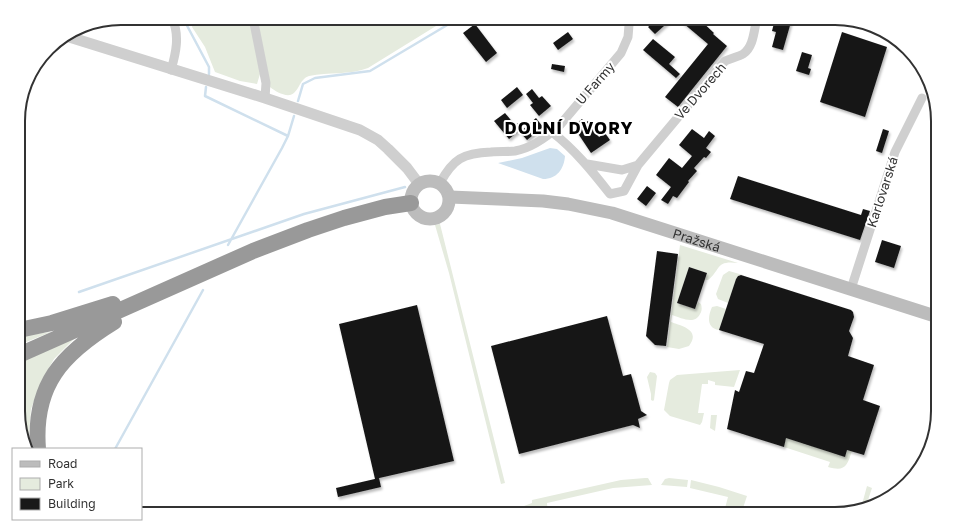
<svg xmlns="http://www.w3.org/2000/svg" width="956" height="532" viewBox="0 0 956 532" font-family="'Golos Text',sans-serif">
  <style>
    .green { fill: #e5ebde }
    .water { fill: #cfe0ed }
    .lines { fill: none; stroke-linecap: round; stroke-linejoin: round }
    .stream { stroke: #cfe0ed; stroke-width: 2.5 }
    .building { fill: #191919; filter: url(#shadow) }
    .minor { stroke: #cfcfcf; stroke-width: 9 }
    .tertiary { stroke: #cfcfcf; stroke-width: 11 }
    .secondary { stroke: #bcbcbc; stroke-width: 13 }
    .motorway { stroke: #999; stroke-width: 16 }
    .labels { text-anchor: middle; stroke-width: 4; stroke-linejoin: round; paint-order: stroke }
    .street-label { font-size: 13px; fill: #323232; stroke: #fff }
    .district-label { font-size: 17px; font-weight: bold; letter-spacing: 1px; fill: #000; stroke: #fff }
    .rim { fill: none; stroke: #323232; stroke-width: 2 }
  </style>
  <defs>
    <filter id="shadow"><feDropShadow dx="1.5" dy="2.5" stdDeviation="1" flood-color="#0004"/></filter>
  </defs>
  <rect width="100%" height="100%" fill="#fff"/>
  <path class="green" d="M194 18H251L260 74 257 84 240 81 215 72 205 47 192 27Z
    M257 18H449L368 68C349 75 329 72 309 76 299 79 299 93 290 95 283 96 275 91 270 87Z
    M440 224 505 483 501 484 449 273 435 225Z
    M680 245 738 263C715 260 721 270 708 280H705L707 273 689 267 677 303 695 309 698 302 701 304C702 308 702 311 700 314 695 325 681 318 672 315L671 322C682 326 701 330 689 346L679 349 667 347Z
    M729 271 743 275H739L736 279 728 303 718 299 716 294 723 275Z
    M717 306 726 309 719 330C706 328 708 316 712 307Z
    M51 332 19 345V336Z
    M79 334 54 359 41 382 31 409 29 432 30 449H28L19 424V360Z
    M740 370 734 387 715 385V382L708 380V384H702L698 413H704L702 422 700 425 670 416 664 410 669 383 670 380 677 375Z
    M650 372 655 373 657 376 654 400 653 401 651 400V394L647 377Z
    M711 415H717L715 431 710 428Z
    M786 438 847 450 852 451C847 466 845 472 828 467L830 462 784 447Z
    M645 478H648L652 485 613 488 547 503 548 514H522L524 506 532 503V500L621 480Z
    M669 478 688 480 687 487 661 485 665 479Z
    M691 480 719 487 747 496 741 514H722V512H724L728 497 690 488Z
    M867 486 872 488 866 506 861 508Z
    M656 506 680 508 708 514H596L625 508Z"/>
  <path class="water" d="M550 148 557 149 565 156C564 169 557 179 543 179L498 163 522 158Z"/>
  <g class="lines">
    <path class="stream" d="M183 18 209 67V74
      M206 87 205 96 288 136
      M298 101 303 84 315 78 370 71 459 18
      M228 245 282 148 288 136 294 116
      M79 292 304 214 405 187
      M115 449 203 290"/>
  </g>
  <path class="building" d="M658 18H673L655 34 648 27Z
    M677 18H698L714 33 713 34 727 46 678 107 665 97 708 44Z
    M779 19 791 22 783 50 772 47 776 32 772 31 774 23 778 24Z
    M475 24 497 53 486 62 463 33Z
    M568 32 573 39 558 50 553 43Z
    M842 32 887 47 865 117 820 102Z
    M653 39 675 57 669 64 680 74 676 78 643 50Z
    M802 52 812 55 808 68 811 69 809 75 796 71Z
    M552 64 565 66 564 72 551 69Z
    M517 87 523 95 507 108 501 100Z
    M532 89 539 98 542 96 551 106 539 116 530 105 533 103 526 94Z
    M505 113 515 125 518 123 523 128 509 139 494 121Z
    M536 118 543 127 527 140 520 132Z
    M582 119 585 123 588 121 599 137 605 133 610 140 591 153 573 126Z
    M692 129 704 138 709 131 715 136 706 148 711 152 706 158 704 157 694 168 697 171 688 181 689 182 677 198 673 196 668 204 661 200 671 187 656 175 669 158 682 168 692 156 679 145Z
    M883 129 889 131 882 153 876 151Z
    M738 176 861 215 863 209 870 211 860 240 730 199Z
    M647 186 656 193 646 206 637 199Z
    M882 240 901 246 894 268 875 262Z
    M657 251 678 254 666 346 655 345 646 336Z
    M689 267 707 273 695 309 677 303Z
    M741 275 851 310 853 312 854 317 849 331 853 338 848 356 874 365 863 400 880 406 864 455 847 450 845 457 786 438 784 447 727 429 735 390 739 392 746 371 754 373 764 344 719 330 736 279 738 276Z
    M417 305 454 461 375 479 339 324Z
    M607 316 623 376 631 374 641 411 647 415 638 419 640 428 633 425 519 454 491 346Z
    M379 478 381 487 338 497 336 488Z"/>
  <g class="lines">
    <path class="minor" d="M253 18 266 83 265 98
      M171 70C176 53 180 35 172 18
      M552 132C575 150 592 171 610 194L624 191 638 165 622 170 587 164
      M638 165 725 61C731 58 738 57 743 54 754 47 754 29 757 18
      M440 183C453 159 463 153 491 152 499 151 507 152 515 151 532 148 548 136 560 125L621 53 628 37 629 25 627 18
      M851 289 895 152 922 98"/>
    <path class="tertiary" d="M66 36 265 98 360 130 378 140 388 149 407 168 419 184"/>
    <g class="secondary">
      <circle cx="430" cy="200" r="19"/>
      <path id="s1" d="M450 197 543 201 568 204 612 213 938 317"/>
    </g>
    <path class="motorway" d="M19 330 52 323 113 304
      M19 355 253 251 308 230 344 218 385 207 411 203
      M38 449C33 385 62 354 114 322"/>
  </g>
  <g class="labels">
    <g class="street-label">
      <text transform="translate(595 83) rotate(-49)" y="5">U Farmy</text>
      <text transform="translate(700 91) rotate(-49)" y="5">Ve Dvorech</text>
      <text transform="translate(882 192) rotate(-72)" y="5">Karlovarská</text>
      <text dy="5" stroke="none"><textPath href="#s1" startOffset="252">Pražská</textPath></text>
    </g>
    <g class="district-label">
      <text x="569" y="134">DOLNÍ DVORY</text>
    </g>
  </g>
  <path d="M0 0H956V532H0ZM121 25H835A96 96 0 0 1 931 121V411A96 96 0 0 1 835 507H121A96 96 0 0 1 25 411V121A96 96 0 0 1 121 25Z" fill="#fff" fill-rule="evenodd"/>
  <path class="rim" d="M121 25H835A96 96 0 0 1 931 121V411A96 96 0 0 1 835 507H121A96 96 0 0 1 25 411V121A96 96 0 0 1 121 25Z"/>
  <rect x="12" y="448" width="130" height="72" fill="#ffffff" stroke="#adadad"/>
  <rect x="20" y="461" width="20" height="6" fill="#bcbcbc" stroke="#adadad"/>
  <text x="48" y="468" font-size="12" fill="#323232">Road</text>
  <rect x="20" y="478" width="20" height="12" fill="#e5ebde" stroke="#adadad"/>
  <text x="48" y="488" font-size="12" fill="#323232">Park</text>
  <rect x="20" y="498" width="20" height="12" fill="#191919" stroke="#adadad"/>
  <text x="48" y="508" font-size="12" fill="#323232">Building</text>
</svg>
